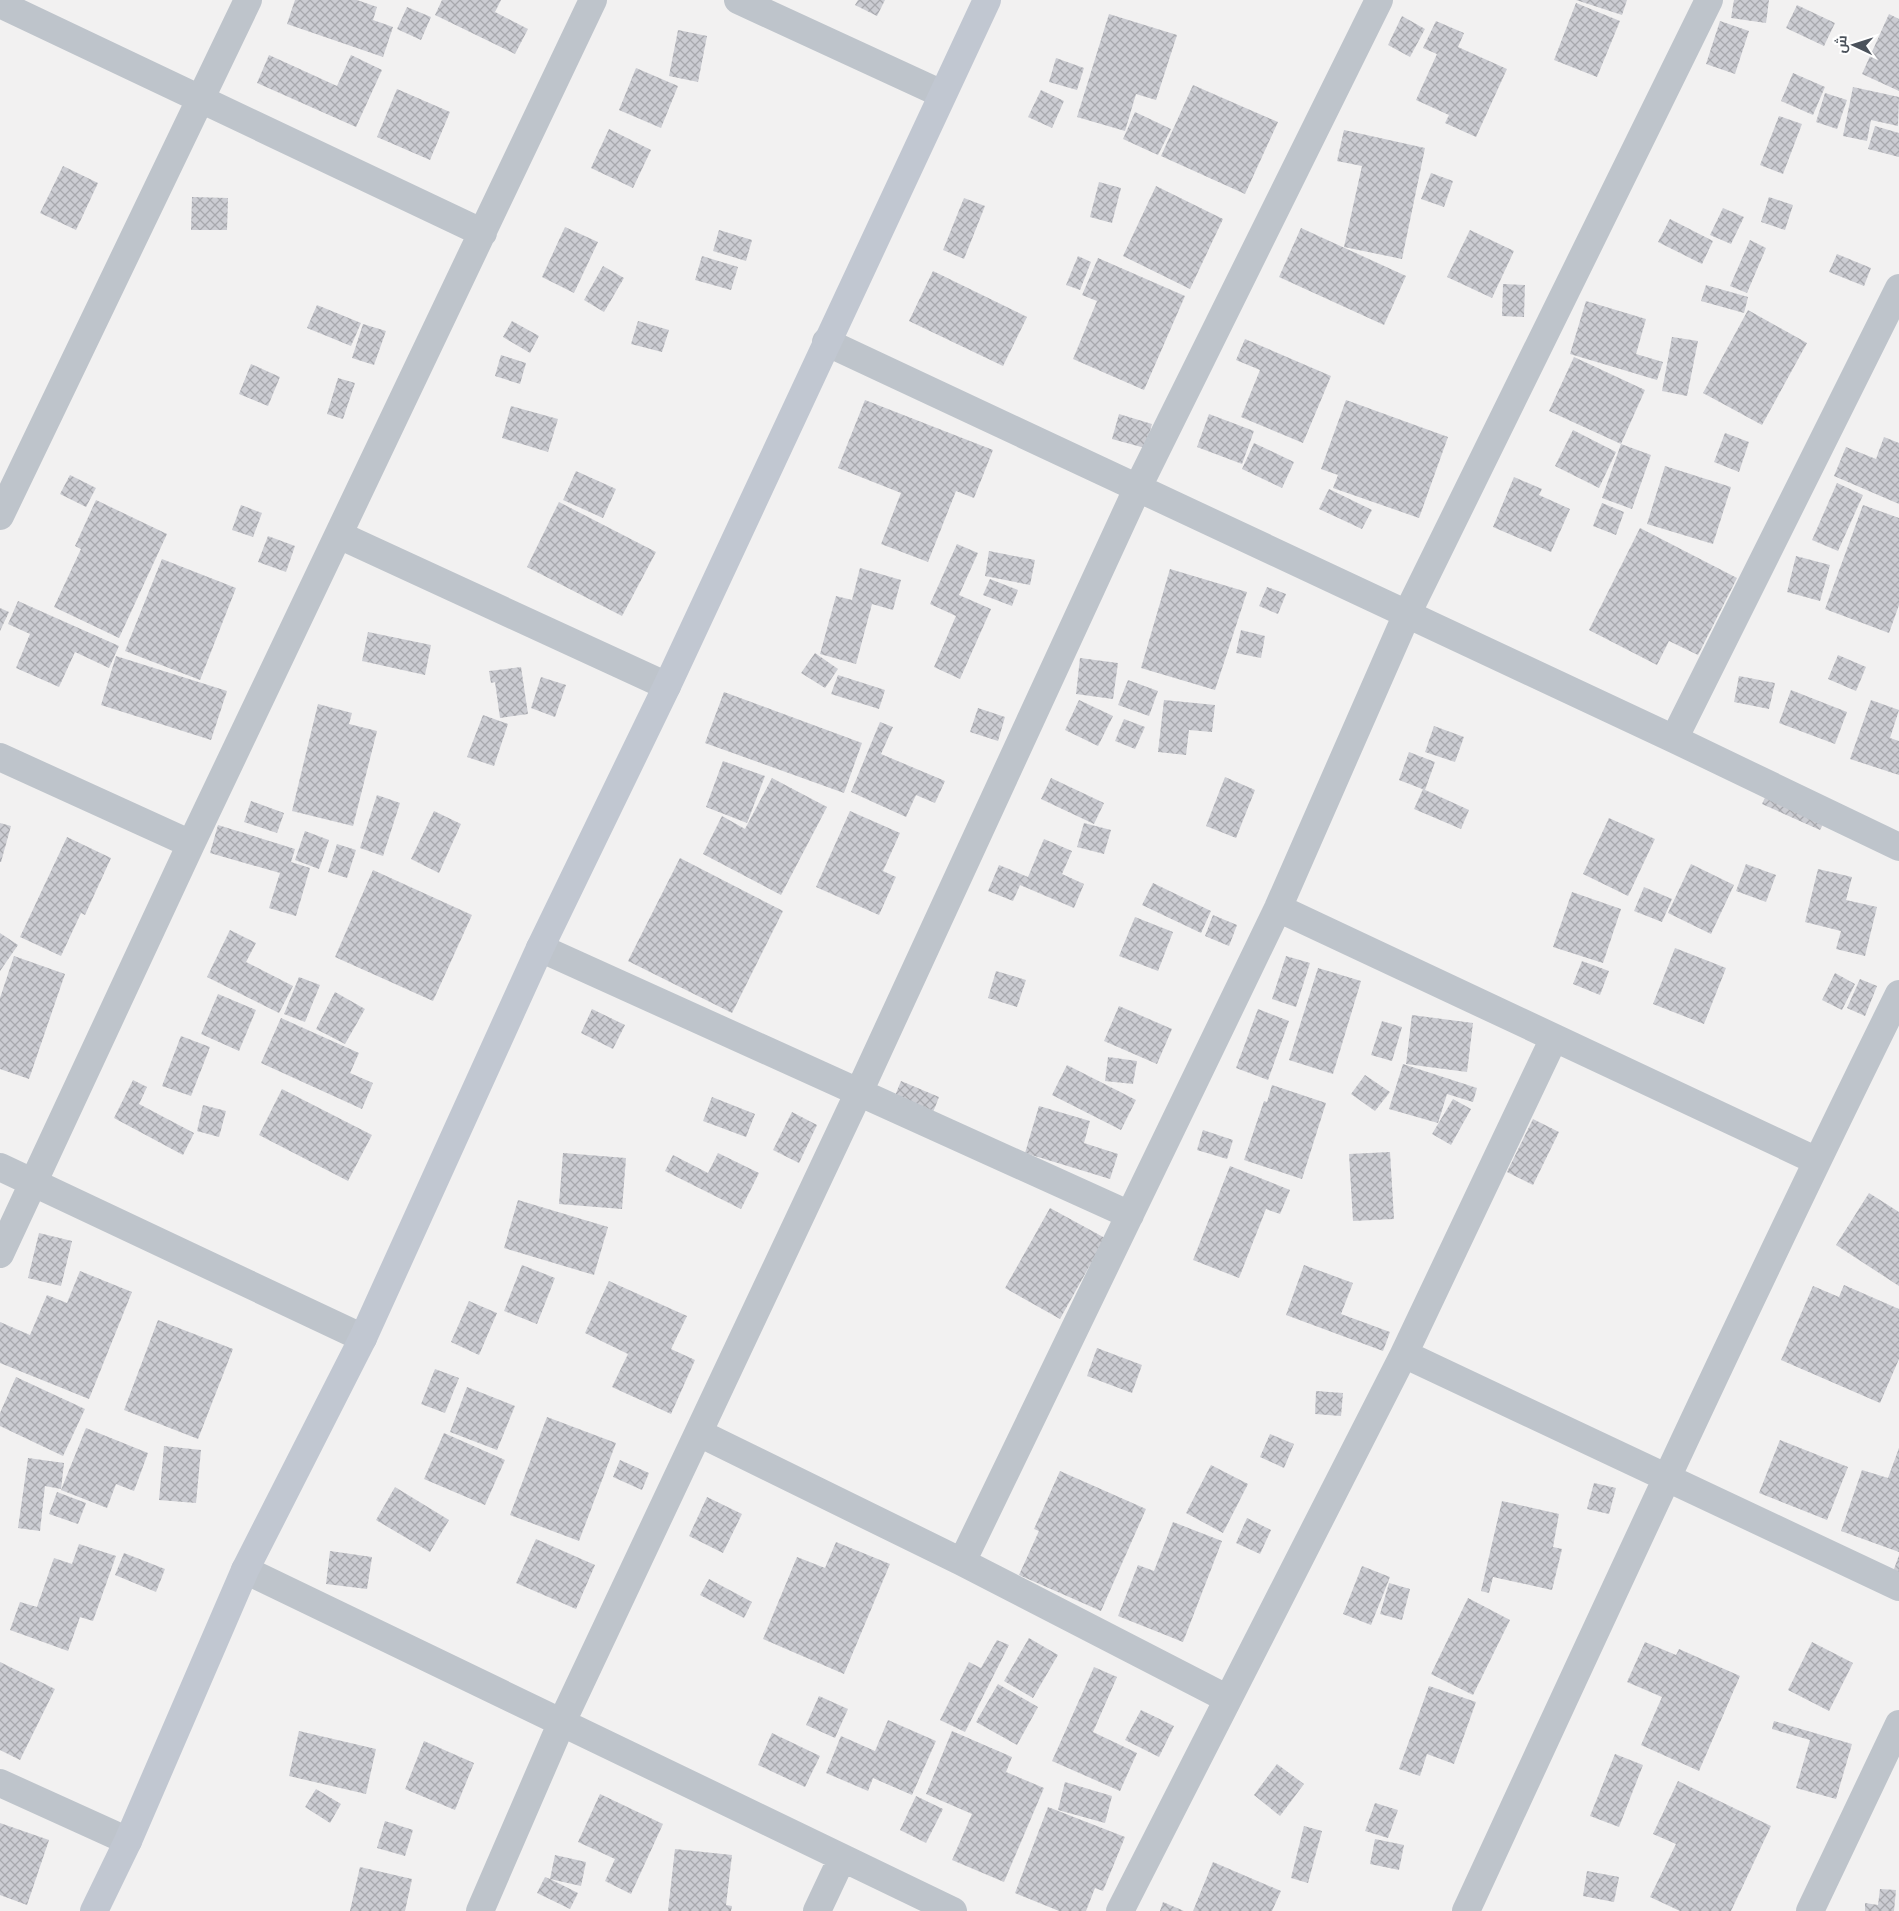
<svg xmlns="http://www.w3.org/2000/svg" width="1899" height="1911" viewBox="0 0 1899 1911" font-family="'IBM Plex Sans',Cairo,sans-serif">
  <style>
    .building { fill: url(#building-cross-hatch) }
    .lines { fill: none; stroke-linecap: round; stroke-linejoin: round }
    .street { stroke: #bec4cb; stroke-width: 28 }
    .secondary { stroke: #c1c7d1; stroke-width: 28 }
  </style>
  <defs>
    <pattern id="building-cross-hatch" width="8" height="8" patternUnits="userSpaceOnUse" patternTransform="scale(1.25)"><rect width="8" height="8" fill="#cbccd2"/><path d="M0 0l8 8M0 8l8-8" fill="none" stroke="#a7a8ad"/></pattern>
  </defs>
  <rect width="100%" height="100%" fill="#f2f1f1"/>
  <path class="building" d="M295 0H357L377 7 373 20 393 27 383 57 287 24Z
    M442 0H501L495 12 528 29 515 54 435 15Z
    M858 0H885L877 16 855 5Z
    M1576 0H1627L1622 15Z
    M1734 0H1769L1766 23 1731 18Z
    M1576 3 1620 21 1597 77 1554 60Z
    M1797 5 1835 23 1824 46 1786 28Z
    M407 7 431 17 421 40 397 29Z
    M1109 14 1177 35 1156 100 1136 94 1125 131 1077 117Z
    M1889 14 1899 19V91L1862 74Z
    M1402 16 1425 29 1410 57 1388 45Z
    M1436 21 1464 33 1458 47 1507 69 1476 137 1445 123 1449 115 1416 100 1437 54 1423 48Z
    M1720 21 1749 31 1735 74 1706 64Z
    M678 30 707 36 698 82 669 76Z
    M269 55 337 86 351 55 382 70 356 127 257 83Z
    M1056 58 1084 68 1077 90 1049 82Z
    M636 68 678 86 661 128 619 110Z
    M1793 73 1825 87 1813 115 1781 101Z
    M1193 85 1278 122 1245 194 1161 156Z
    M1853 87 1899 97 1898 126 1871 120 1867 141 1843 136Z
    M397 89 450 112 430 160 377 137Z
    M1041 90 1064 101 1052 128 1028 117Z
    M1825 93 1847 100 1837 129 1816 122Z
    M1135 112 1171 129 1158 155 1123 139Z
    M1779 116 1802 124 1783 174 1760 165Z
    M1875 126 1899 133V157L1868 149Z
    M609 129 651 150 633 188 591 168Z
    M1344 130 1425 148 1402 259 1344 247 1362 166 1337 161Z
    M63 166 98 183 76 230 40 213Z
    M1431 173 1453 181 1444 207 1421 199Z
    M1099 182 1121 188 1112 223 1090 217Z
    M1156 186 1223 219 1190 289 1123 256Z
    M192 197 228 198 227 230H191Z
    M1769 197 1793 205 1785 230 1761 222Z
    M964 198 985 206 964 259 943 250Z
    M1723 208 1744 217 1731 244 1710 235Z
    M1670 219 1713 241 1702 264 1658 242Z
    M565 227 598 242 574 293 542 277Z
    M1301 228 1406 276 1384 325 1279 277Z
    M719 230 752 240 746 261 713 251Z
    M1470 230 1514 251 1492 298 1447 277Z
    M1750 240 1766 248 1747 293 1730 286Z
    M1837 254 1871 268 1864 286 1829 272Z
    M702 256 738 267 731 290 695 280Z
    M1078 256 1091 262 1080 290 1066 285Z
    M1098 258 1185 296 1144 390 1073 359 1097 301 1082 295Z
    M603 266 624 278 604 312 584 300Z
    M933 271 1027 317 1003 366 909 321Z
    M1503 284 1525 285 1524 317 1502 316Z
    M1706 285 1748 297 1744 313 1701 301Z
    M1586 301 1646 319 1636 354 1663 362 1657 380 1570 354Z
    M317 305 361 323 351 346 307 328Z
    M1748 310 1807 343 1762 425 1703 393Z
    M512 321 539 336 530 353 503 337Z
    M638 321 669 330 662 352 631 344Z
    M363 324 386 331 374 365 352 358Z
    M1672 337 1698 341 1687 396 1662 391Z
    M1245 339 1331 376 1303 443 1241 417 1260 370 1236 360Z
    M501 355 526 363 520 384 495 376Z
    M1574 357 1645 390 1621 444 1651 455 1632 509 1602 498 1621 444 1549 411Z
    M251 364 280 377 268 406 239 394Z
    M338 378 355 383 343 419 327 414Z
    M865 400 993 450 974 498 956 491 928 562 881 544 901 493 838 468Z
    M1346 400 1448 437 1419 518 1333 488 1338 475 1321 469Z
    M511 406 558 419 548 452 502 438Z
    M1119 414 1152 424 1145 448 1112 439Z
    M1209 414 1254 431 1242 464 1197 447Z
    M1573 430 1616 452 1599 488 1555 466Z
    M1725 433 1749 442 1739 472 1714 462Z
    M1884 437 1899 443V504L1834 476 1846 447 1876 459Z
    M1254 443 1294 462 1282 488 1242 469Z
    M1665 466 1731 487 1713 544 1647 524Z
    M576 471 616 489 603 518 563 500Z
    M70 475 96 488 86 507 60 494Z
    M1514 477 1542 489 1539 495 1570 509 1551 552 1493 527Z
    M1837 483 1863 495 1838 551 1812 540Z
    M1329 489 1372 510 1362 529 1319 509Z
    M96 500 167 534 119 638 54 607 81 549 75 546Z
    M559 502 656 552 622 616 527 567Z
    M1602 503 1624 512 1616 535 1593 526Z
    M241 505 262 513 253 537 232 530Z
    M1863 505 1899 518V605L1889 633 1825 609Z
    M1640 528 1737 578 1698 655 1669 641 1657 665 1589 630Z
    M268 536 295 546 286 572 258 562Z
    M957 544 978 553 959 595 991 609 960 679 934 667 956 616 930 604Z
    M989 551 1035 560 1030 585 985 576Z
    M1796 556 1830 565 1820 601 1787 592Z
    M162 559 236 588 200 680 125 651Z
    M860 568 901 580 893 610 872 604 856 664 820 654 836 596 852 600Z
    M1170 569 1247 592 1215 690 1141 668Z
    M990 579 1018 590 1012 606 983 595Z
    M1267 587 1286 594 1278 614 1259 606Z
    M18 601 119 646 109 668 75 652 59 687 16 668 30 634 8 624Z
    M0 608 9 612 0 631Z
    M1241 630 1265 636 1261 658 1236 653Z
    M368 632 431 645 425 675 362 661Z
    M815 653 838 669 825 688 801 673Z
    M1838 655 1866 667 1856 691 1828 679Z
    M116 656 227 691 211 740 101 705Z
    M1080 658 1118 663 1113 699 1076 694Z
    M521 667 528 714 500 718 495 682 491 683 489 671Z
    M838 675 885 690 879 709 831 694Z
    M1739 676 1775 683 1769 709 1734 702Z
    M541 677 566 685 555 717 531 708Z
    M1128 680 1158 691 1149 716 1118 705Z
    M1791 690 1847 712 1835 744 1779 723Z
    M724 692 862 743 844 793 705 743Z
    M1079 700 1113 716 1098 746 1065 730Z
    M1164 700 1215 705 1212 732 1189 730 1186 755 1158 752Z
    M1871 700 1899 710 1890 738 1899 741V775L1850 759Z
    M318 704 352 713 349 724 377 731 353 826 292 811Z
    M978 708 1005 717 998 741 970 732Z
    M483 715 508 724 494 766 467 757Z
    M1124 719 1145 727 1135 749 1115 741Z
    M880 722 893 727 881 754 945 781 935 803 916 795 906 817 851 792Z
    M1434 726 1464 737 1455 762 1425 752Z
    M1409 752 1435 762 1425 790 1399 780Z
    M723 761 765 776 747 823 706 807Z
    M1225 777 1255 790 1236 838 1206 826Z
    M772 778 827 807 781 895 703 854 722 816 745 829Z
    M1051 778 1104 803 1094 824 1041 799Z
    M1423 789 1469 810 1461 829 1414 809Z
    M1768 791 1826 818 1820 830 1762 804Z
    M377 795 400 803 383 856 360 848Z
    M251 801 284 813 277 833 244 822Z
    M434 811 461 824 439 873 411 859Z
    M850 811 900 833 883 871 896 877 879 915 816 887Z
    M1609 818 1655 839 1628 896 1583 874Z
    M0 823 11 826 1 862H0Z
    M1084 823 1111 830 1104 854 1077 847Z
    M218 825 295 849 291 862 310 868 296 916 269 908 280 873 210 853Z
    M305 831 329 840 319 869 295 860Z
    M67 837 111 858 85 915 81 913 61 956 20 937Z
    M1044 839 1072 851 1062 874 1084 884 1074 908 1020 885 1013 901 988 891 999 865 1028 877Z
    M337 844 356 850 347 878 328 872Z
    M680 858 783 911 732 1013 628 961Z
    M1691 864 1734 885 1711 934 1668 913Z
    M1746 864 1776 875 1766 902 1736 891Z
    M1818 869 1852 877 1846 900 1877 907 1865 956 1836 949 1841 931 1805 922Z
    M373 870 472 915 433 1001 335 957Z
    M1153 883 1211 911 1201 933 1142 905Z
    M1644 887 1672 899 1662 922 1634 911Z
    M1572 892 1621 909 1603 963 1553 947Z
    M1213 915 1237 925 1229 946 1205 936Z
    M1135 917 1173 932 1158 971 1119 956Z
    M230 930 256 943 246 962 293 986 279 1013 207 977Z
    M0 933 18 945 0 971Z
    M1675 948 1726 968 1704 1024 1653 1004Z
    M14 956 65 974 29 1079 0 1069V998Z
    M1286 956 1310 963 1296 1007 1272 999Z
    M1582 961 1609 971 1600 995 1573 984Z
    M1318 968 1361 981 1333 1074 1289 1060Z
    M996 971 1026 980 1017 1007 988 998Z
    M1835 973 1855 984 1842 1010 1822 1000Z
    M299 977 320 985 305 1022 284 1014Z
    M1860 979 1877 986 1865 1016 1847 1008Z
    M335 992 365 1009 345 1044 316 1029Z
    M218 994 256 1010 239 1051 201 1034Z
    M1119 1006 1172 1029 1157 1064 1104 1041Z
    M592 1009 625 1025 613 1049 581 1033Z
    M1258 1009 1289 1021 1268 1080 1236 1068Z
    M1412 1015 1473 1023 1467 1072 1406 1064Z
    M281 1018 359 1053 350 1073 373 1083 362 1109 261 1063Z
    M1382 1021 1402 1027 1392 1061 1371 1055Z
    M181 1036 210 1047 191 1096 162 1086Z
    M1108 1057 1137 1061 1133 1084 1105 1081Z
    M1403 1064 1477 1088 1473 1102 1447 1094 1438 1123 1389 1109Z
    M1067 1065 1136 1100 1121 1130 1052 1095Z
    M1365 1075 1390 1092 1375 1111 1351 1094Z
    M133 1080 147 1087 139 1104 194 1133 183 1155 114 1118Z
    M901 1081 939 1097 930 1120 892 1103Z
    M1272 1085 1326 1103 1302 1179 1244 1160 1264 1101 1267 1102Z
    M282 1089 372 1135 348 1181 259 1135Z
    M712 1097 755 1114 746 1137 703 1121Z
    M1453 1099 1471 1109 1451 1145 1432 1134Z
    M203 1105 226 1111 219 1137 197 1131Z
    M1039 1106 1090 1121 1084 1143 1118 1154 1110 1179 1025 1153Z
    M792 1112 817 1125 799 1163 773 1150Z
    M1533 1119 1559 1132 1533 1185 1507 1172Z
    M1203 1130 1233 1140 1227 1159 1197 1150Z
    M1390 1152 1394 1219 1353 1221 1349 1154Z
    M563 1153 626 1158 622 1209 559 1204Z
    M718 1153 759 1173 741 1209 665 1171 673 1155 708 1173Z
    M1230 1166 1290 1190 1280 1214 1266 1209 1239 1278 1193 1260Z
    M1869 1193 1899 1212V1286L1836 1245Z
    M518 1200 608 1227 594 1275 504 1248Z
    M1050 1208 1105 1238 1060 1319 1005 1288Z
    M39 1233 72 1241 61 1286 28 1278Z
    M522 1265 555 1278 537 1324 504 1311Z
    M1304 1265 1353 1283 1341 1314 1390 1332 1383 1351 1286 1315Z
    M80 1271 132 1292 89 1399 0 1363V1322L30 1335 47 1295 67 1303Z
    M609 1281 687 1316 671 1349 695 1360 671 1414 612 1387 628 1354 585 1333Z
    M1844 1285 1899 1309V1359L1880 1403 1781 1360 1813 1286 1839 1297Z
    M469 1301 497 1313 479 1355 451 1342Z
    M158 1320 233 1349 198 1439 124 1410Z
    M1097 1348 1142 1365 1132 1393 1087 1376Z
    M435 1369 459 1378 445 1413 421 1404Z
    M16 1377 85 1409 63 1456 0 1426V1413Z
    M467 1387 515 1406 497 1450 450 1432Z
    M1316 1391 1343 1393 1341 1416 1315 1414Z
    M547 1417 616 1443 579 1541 510 1515Z
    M86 1428 148 1453 134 1491 116 1484 107 1508 61 1490Z
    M444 1433 505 1460 485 1505 424 1479Z
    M1270 1434 1294 1444 1284 1468 1260 1457Z
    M1780 1440 1848 1467 1827 1520 1759 1493Z
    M164 1446 201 1450 196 1503 159 1500Z
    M1899 1448V1552L1841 1531 1862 1470 1888 1478Z
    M28 1458 64 1463 61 1489 45 1486 40 1531 18 1528Z
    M620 1460 649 1473 642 1490 613 1477Z
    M1211 1465 1248 1484 1223 1533 1186 1513Z
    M1060 1471 1146 1509 1101 1611 1019 1575 1039 1531 1034 1529Z
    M1594 1483 1616 1488 1609 1514 1587 1509Z
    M395 1487 449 1520 430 1552 376 1520Z
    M57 1492 86 1503 78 1524 49 1514Z
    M707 1497 742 1514 723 1553 689 1536Z
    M1502 1501 1559 1514 1553 1547 1562 1549 1552 1590 1493 1577 1489 1593 1481 1591Z
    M1247 1518 1271 1530 1260 1554 1236 1543Z
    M1173 1522 1222 1541 1183 1642 1118 1616 1138 1565 1154 1571Z
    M536 1539 595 1565 576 1609 516 1583Z
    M836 1542 890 1564 844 1674 763 1639 797 1557 825 1568Z
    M79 1544 116 1556 93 1621 80 1617 68 1651 10 1630 20 1602 37 1607 54 1558 72 1564Z
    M330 1551 372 1557 367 1589 326 1584Z
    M124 1553 165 1569 156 1592 115 1575Z
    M1899 1555V1574L1893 1572Z
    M1362 1566 1390 1577 1371 1625 1343 1614Z
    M709 1579 752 1602 744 1618 700 1595Z
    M1389 1583 1410 1589 1402 1620 1380 1614Z
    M1468 1598 1510 1620 1473 1695 1431 1674Z
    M1029 1638 1058 1655 1033 1698 1004 1681Z
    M997 1640 1009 1645 965 1732 940 1720 969 1662 981 1668Z
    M1645 1642 1676 1655 1679 1649 1740 1676 1699 1771 1641 1745 1662 1697 1627 1682Z
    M1812 1642 1853 1663 1829 1711 1788 1690Z
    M0 1662 55 1689 20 1760 0 1750Z
    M1094 1667 1117 1677 1093 1732 1137 1753 1120 1791 1052 1761Z
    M998 1684 1038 1707 1017 1745 976 1722Z
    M1429 1686 1476 1702 1454 1764 1427 1754 1420 1776 1399 1769Z
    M819 1696 848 1709 835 1738 806 1725Z
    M1141 1710 1174 1726 1159 1757 1125 1740Z
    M888 1720 936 1741 912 1795 873 1778 868 1791 826 1773 841 1736 875 1751Z
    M1774 1721 1852 1744 1836 1799 1796 1788 1810 1740 1772 1729Z
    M299 1731 376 1749 366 1794 289 1776Z
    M952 1731 1012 1757 1006 1772 1044 1788 1004 1882 952 1860 972 1814 926 1794Z
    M772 1733 820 1756 805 1787 758 1765Z
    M424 1741 474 1763 455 1810 405 1789Z
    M1615 1754 1643 1765 1619 1827 1590 1816Z
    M1277 1764 1304 1784 1280 1816 1254 1795Z
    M1678 1781 1771 1826 1731 1911H1680L1650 1897 1676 1844 1653 1834Z
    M1065 1782 1112 1796 1105 1823 1058 1810Z
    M316 1789 341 1804 330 1823 305 1807Z
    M600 1794 663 1824 631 1894 605 1881 615 1859 578 1842Z
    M916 1796 943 1809 926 1843 900 1830Z
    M1375 1803 1398 1810 1388 1838 1365 1831Z
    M1048 1807 1125 1837 1103 1891 1095 1888 1086 1911H1059L1015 1893Z
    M385 1821 413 1830 405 1856 377 1848Z
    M0 1823 49 1840 27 1905 0 1895Z
    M1304 1826 1322 1831 1308 1883 1291 1878Z
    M1375 1839 1404 1845 1399 1870 1370 1864Z
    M675 1849 732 1855 726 1905 732 1906 731 1911H668Z
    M555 1855 586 1862 581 1886 550 1879 578 1893 570 1909 537 1893 545 1877 550 1879Z
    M1213 1862 1281 1891 1272 1911H1193Z
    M360 1867 412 1879 405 1911H350Z
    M1587 1871 1619 1877 1614 1902 1583 1896Z
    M1880 1889 1896 1890 1894 1911H1865V1903L1878 1905Z
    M1163 1902 1184 1911H1160Z"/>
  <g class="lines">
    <path class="street" d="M738 0 942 94
      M0 4 483 233
      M826 342 1674 739 1899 847
      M0 516 248 0
      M339 535 667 686
      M1674 739 1899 288
      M0 757 191 844
      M1278 908 1817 1161
      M540 948 1130 1215
      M0 1167 363 1338
      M0 1254 191 844 593 0
      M1404 1354 1899 1587
      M699 1433 962 1562 1228 1699
      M962 1562 1278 908 1407 614 1709 0
      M245 1570 953 1911
      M0 1783 128 1841
      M480 1911 561 1724 859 1092 1138 487 1379 0
      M817 1911 842 1858
      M1120 1911 1404 1354 1554 1038
      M1466 1911C1608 1604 1749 1297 1899 994
      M1810 1911 1899 1724"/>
    <path class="secondary" d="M94 1911 128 1841 245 1570 363 1338 540 948 667 686 987 0"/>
  </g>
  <g transform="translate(1854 45) rotate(274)" stroke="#ffffff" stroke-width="4" paint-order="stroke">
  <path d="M0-4L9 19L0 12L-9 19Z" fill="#4b525b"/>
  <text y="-8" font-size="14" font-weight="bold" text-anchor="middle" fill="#4b525b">ش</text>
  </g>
</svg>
